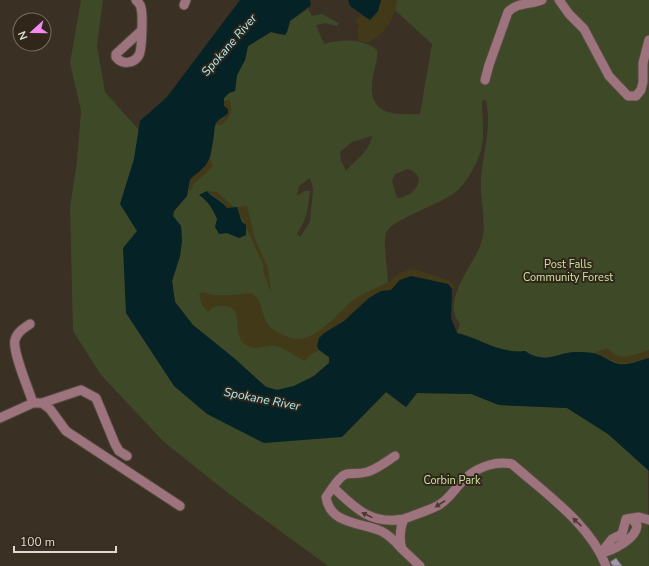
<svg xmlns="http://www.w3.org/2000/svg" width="649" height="566" viewBox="0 0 649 566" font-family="'Nunito Sans',sans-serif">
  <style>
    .green { fill: #3e4928; fill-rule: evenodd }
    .sand { fill: #423919 }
    .water { fill: #052226 }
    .building { fill: #a197a8; stroke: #716a76 }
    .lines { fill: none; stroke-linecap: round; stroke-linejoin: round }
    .minor-casing { stroke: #554b3f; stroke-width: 11 }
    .minor { stroke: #9d747e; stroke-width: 9 }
    .oneway { fill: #4b3a32 }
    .labels { text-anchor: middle; stroke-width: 4; stroke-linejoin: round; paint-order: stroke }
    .park-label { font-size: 11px; fill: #cbe2a2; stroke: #302619 }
    .water-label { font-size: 12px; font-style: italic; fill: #a9eefa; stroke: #302619 }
  </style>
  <rect width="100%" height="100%" fill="#3a3023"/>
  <path class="green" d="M81 0H103L97 46 105 92 139 130 134 159 137 231 126 313 342 437 386 392 406 407 417 393 471 394 499 405 567 408 608 434 648 468 649 566H328L228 493 164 442 101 375 73 331 70 207 77 161 81 111 70 63Z
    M384 0H649V358L624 365 563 354 552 359 531 355 525 351C499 354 481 338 457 333L460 323C440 304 473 265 480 246 489 224 479 201 481 179 483 150 492 129 486 100L482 101C482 118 485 133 481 150 477 163 470 177 460 188 446 204 391 218 386 233 383 242 388 272 388 283L364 294 323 354 329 357V363L314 376 294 386 277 390 266 387 235 359 193 325 175 302 172 281 180 256 182 240 181 226 173 216 174 211 187 196 188 184 210 160 215 126 224 106V98L229 93 235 91 237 75 245 60 248 46 271 32 280 35 287 32 290 21 308 9 312 16 322 14 339 23 337 26 325 23 316 25 324 44C342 39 362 38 377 50 378 58 376 63 374 71 365 111 385 116 420 114L432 44ZM372 136C370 151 355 160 346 171L341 160 340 152 352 142ZM408 169C430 177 414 197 397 198L392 181 395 174ZM310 178 313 189 310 222 300 237 297 234C307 218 308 210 310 191H304L297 196 299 186Z"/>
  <path class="sand" d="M381 0H397C395 20 385 33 368 43L359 41 357 31 359 26 356 20 361 15 370 20 378 11Z
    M230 100C233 111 230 119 221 125L216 124 219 120 225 117 224 101Z
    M210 159 213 166 202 177 193 184 192 190H189C186 177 203 170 210 159Z
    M207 191 217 192 234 207 227 208 224 203Z
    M247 206 255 239 268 268 271 293 264 274 263 264 237 207Z
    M413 269 448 280 456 287 452 289 448 284 411 276 400 280 391 290 381 291 369 298 344 321 324 333 319 338 317 346 319 350 309 356 305 361C295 357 285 347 275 346 266 344 257 351 248 346 228 337 249 305 221 306 215 306 211 308 208 312L202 305 199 295 202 292C219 298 234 295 251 293 265 301 260 319 272 329 276 332 283 335 288 337 314 348 339 310 356 298 366 292 376 289 386 283 391 281 394 277 398 274 402 271 408 271 413 269Z
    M607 348C621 363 632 355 649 350V358C618 366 622 365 594 353Z"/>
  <path class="water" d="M240 0H310L311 5 290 21 287 32 285 35 271 32 248 46 245 60 237 75 235 91 229 93 224 98V106L228 109V113C224 118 218 118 215 125 214 130 214 136 213 141 209 164 208 165 190 179L187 196 174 211 173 216 181 226 182 240 180 256 172 281 175 302 193 325 235 359 266 387 277 390 294 386 314 376 329 363V357L319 350 317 346 319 338 324 333 344 321 369 298 381 291 391 290 400 280 411 276 448 284 452 289 451 318 457 333C481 339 499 354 525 351 547 366 557 351 578 352 583 352 589 352 593 353 604 355 613 366 625 364 633 364 641 360 649 358V471L608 434 567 408 499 405 471 394 417 393 406 407 386 392 342 437 264 443 207 414 174 386 126 313 123 248 137 231 120 204 134 159 140 121 167 97Z
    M348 0H381L378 11 370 20 350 6Z
    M207 191C214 199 221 200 227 208L237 207 242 222 246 225V235L239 238 227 233 219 234 215 227 217 219C213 209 208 201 199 195Z"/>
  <path class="building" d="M616 558 622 566H613L610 562Z"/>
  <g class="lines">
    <g class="minor-casing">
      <path id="minor" d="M136 0C138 2 141 5 141 8 143 14 142 50 139 55 134 64 122 65 116 57V54L141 31
        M559 0 569 14 584 29 609 76 628 96H636L641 90 643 82V63L649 40
        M184 5 186 0
        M485 80 489 65 508 12C517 2 531 5 542 0
        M30 324C24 328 17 332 15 340 12 351 29 390 33 403
        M42 403 50 409 66 431 180 506
        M0 418 33 403H42L81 390 96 398 115 444 119 451 127 456
        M333 487C348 466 348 477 367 472 377 469 387 461 395 456
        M402 549C396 542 389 535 381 531 361 522 330 525 326 497L333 487C356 509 371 525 404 519
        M601 553 612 539 622 534 626 519 639 517 649 520
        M601 553C613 551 637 538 637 525L632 519
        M420 566 402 549C399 540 400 527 404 519 416 514 428 511 439 505 451 498 456 486 467 477 479 466 497 461 512 464 545 493 591 525 606 566"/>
    </g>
    <use href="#minor" class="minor"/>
  </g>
  <defs><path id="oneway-solid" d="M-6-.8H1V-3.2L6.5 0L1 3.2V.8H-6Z"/></defs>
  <g class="oneway">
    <use href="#oneway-solid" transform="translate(440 504) rotate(147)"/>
    <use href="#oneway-solid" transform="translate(367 515) rotate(-154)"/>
    <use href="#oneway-solid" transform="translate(577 522) rotate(-137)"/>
  </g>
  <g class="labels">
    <g class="park-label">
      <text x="568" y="268">Post Falls<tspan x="568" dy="13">Community Forest</tspan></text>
      <text x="452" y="484">Corbin Park</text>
    </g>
    <g class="water-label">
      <text transform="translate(229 45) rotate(-49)" y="4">Spokane River</text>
      <text transform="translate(262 399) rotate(11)" y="4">Spokane River</text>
    </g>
  </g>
  <g transform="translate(32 32) rotate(249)"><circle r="19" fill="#302619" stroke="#776e63"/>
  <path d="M0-3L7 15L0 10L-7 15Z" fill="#f489f1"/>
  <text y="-6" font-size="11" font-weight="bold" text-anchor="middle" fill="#e1dad2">N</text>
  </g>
  <path d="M14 546v6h102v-6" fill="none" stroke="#e1dad2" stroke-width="2"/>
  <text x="20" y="546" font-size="12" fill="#e1dad2" stroke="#302619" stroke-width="3" paint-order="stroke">100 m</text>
</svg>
